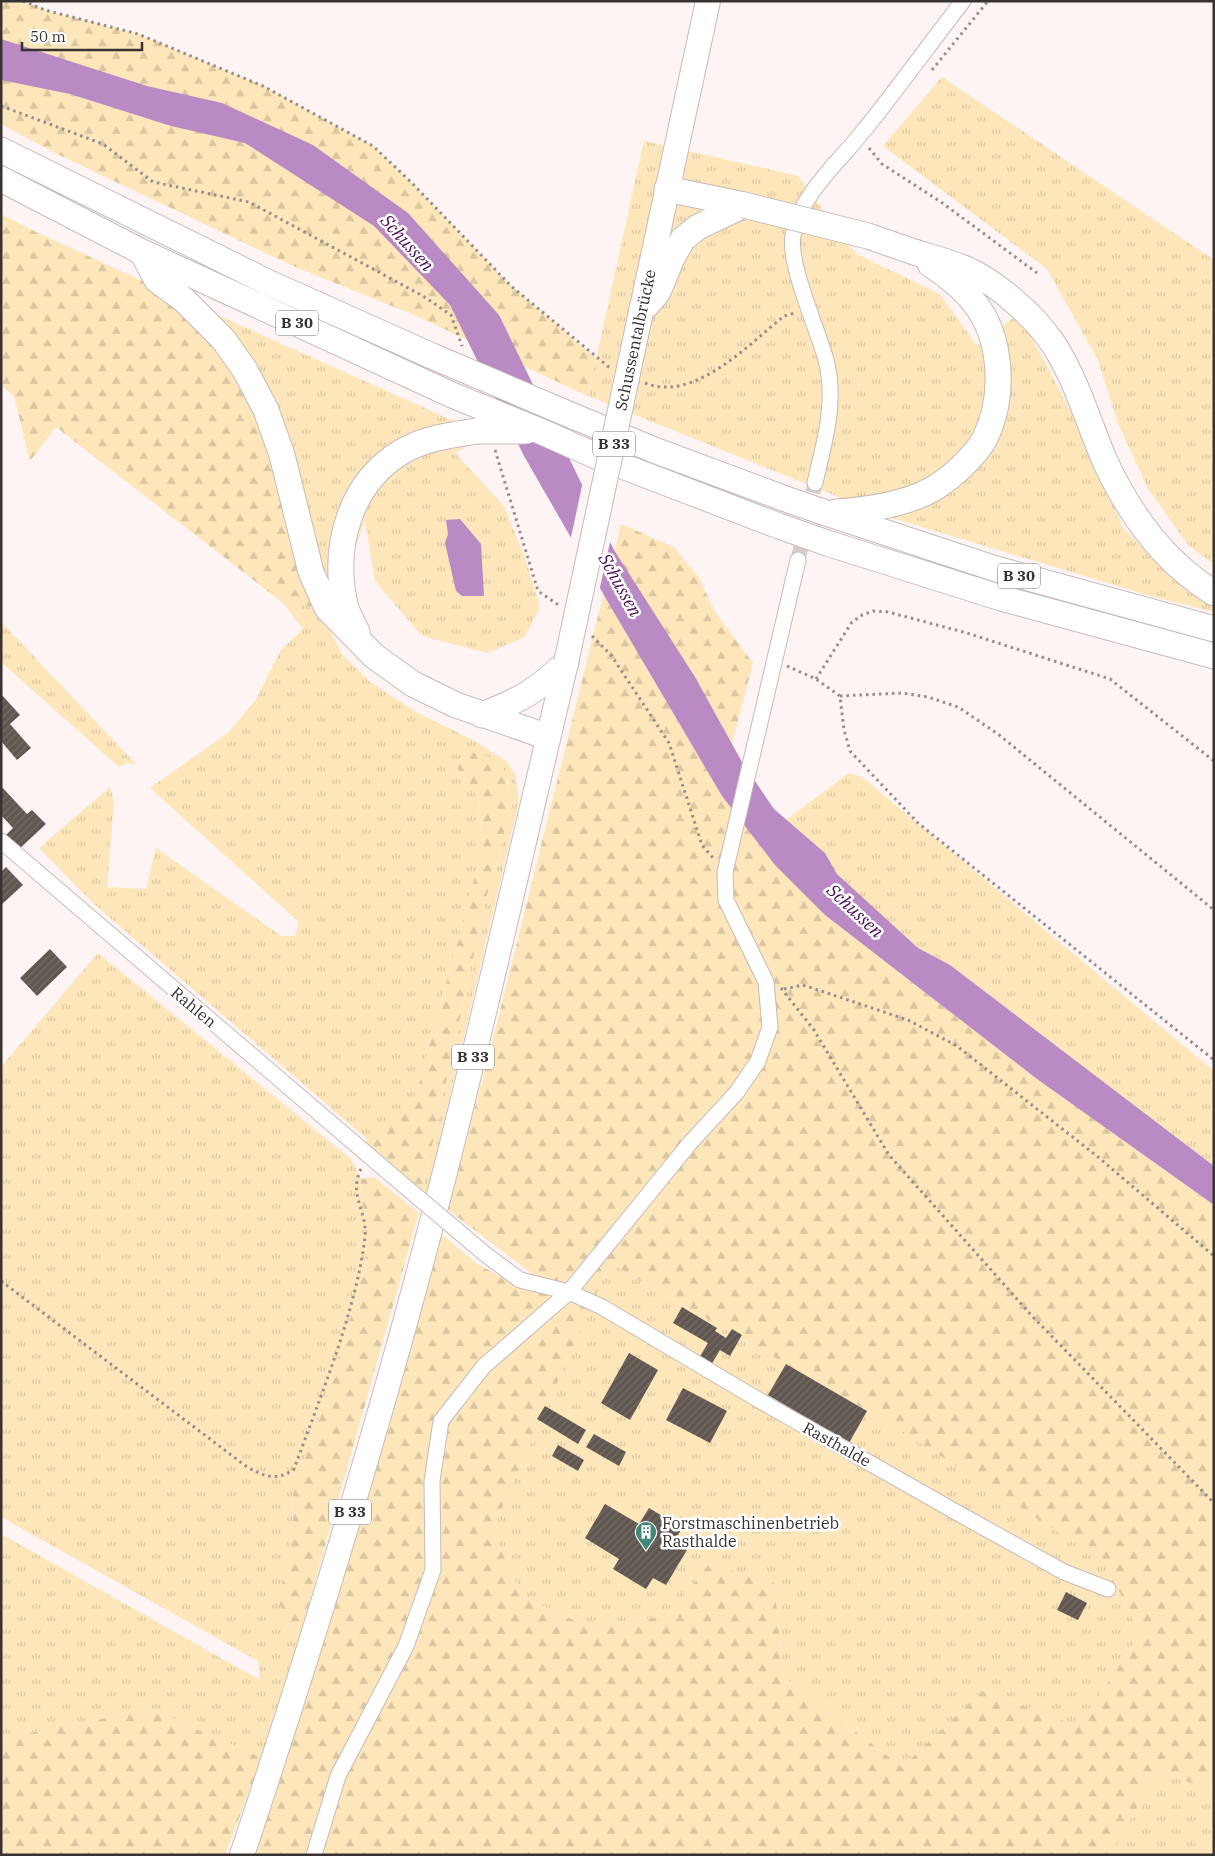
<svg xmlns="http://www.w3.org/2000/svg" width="1215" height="1856" viewBox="0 0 1215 1856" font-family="'IBM Plex Serif',serif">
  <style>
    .grass { fill: url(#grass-tufts) }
    .forest { fill: url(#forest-firs); fill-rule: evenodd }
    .water { fill: #b98ac4 }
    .pier { fill: #fdf4f3 }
    .building { fill: url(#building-hatch) }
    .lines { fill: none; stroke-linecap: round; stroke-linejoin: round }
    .minor-tunnel { stroke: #d6cdcc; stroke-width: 15; stroke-dasharray: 15 8; stroke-linecap: butt }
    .minor-casing { stroke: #c9baba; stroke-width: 17 }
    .primary-casing { stroke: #c9baba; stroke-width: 26 }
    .trunk-casing { stroke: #c9baba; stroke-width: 27 }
    .path { stroke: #968e8d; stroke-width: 3; stroke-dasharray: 2.5 4; stroke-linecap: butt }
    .minor { stroke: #fff; stroke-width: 15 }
    .primary { stroke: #fff; stroke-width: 24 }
    .trunk { stroke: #fff; stroke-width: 25 }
    .minor-bridge-casing { stroke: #c9baba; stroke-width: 17; stroke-linecap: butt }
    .primary-bridge-casing { stroke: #c9baba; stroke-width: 26; stroke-linecap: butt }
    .trunk-bridge-casing { stroke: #c9baba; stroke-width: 27; stroke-linecap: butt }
    .minor-bridge { stroke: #fff; stroke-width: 15 }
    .primary-bridge { stroke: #fff; stroke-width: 24 }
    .trunk-bridge { stroke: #fff; stroke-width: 25 }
    .labels { text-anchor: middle; stroke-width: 5; stroke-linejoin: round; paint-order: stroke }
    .shield { fill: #fff; stroke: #74706f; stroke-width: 1 }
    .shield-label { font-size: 15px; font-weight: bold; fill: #383231 }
    .street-label { font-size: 16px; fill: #383231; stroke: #fff }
    .poi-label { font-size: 16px; fill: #383231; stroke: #fff; text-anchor: start }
    .water-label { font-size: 18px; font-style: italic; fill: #4b0f57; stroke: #fff }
  </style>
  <defs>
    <pattern id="grass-tufts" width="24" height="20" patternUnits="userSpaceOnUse" patternTransform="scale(1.25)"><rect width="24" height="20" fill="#fde6b9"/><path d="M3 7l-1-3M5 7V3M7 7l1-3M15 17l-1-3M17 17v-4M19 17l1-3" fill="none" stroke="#dac6a0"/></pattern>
    <pattern id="forest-firs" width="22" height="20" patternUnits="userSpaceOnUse" patternTransform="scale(1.25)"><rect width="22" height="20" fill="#fde6b9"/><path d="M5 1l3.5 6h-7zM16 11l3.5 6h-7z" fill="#dac6a0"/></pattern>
    <pattern id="building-hatch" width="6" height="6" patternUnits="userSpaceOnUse" patternTransform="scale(1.25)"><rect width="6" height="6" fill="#615751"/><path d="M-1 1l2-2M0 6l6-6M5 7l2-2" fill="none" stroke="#756c67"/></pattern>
  </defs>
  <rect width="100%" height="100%" fill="#fdf4f3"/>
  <path class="grass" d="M942 77 1214 260V564L1188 545 1147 487 1118 423 1098 360 1047 269 883 146Z
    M644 141 798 176 856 254 940 294 977 346 1013 318 1031 336 1086 440 1123 527 1170 577 1214 606V612L1147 595 886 516 588 396Z
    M184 300 476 431 379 469 327 608Z
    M467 446 455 453 504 506 525 558 540 607 525 637 487 653 422 636 375 581 365 521 351 559 356 524 376 485 405 461 434 448Z
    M283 603 317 607 342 654 369 681 416 712 473 740 506 761 515 774 519 801 427 1194 422 1191 487 895 500 854 509 780 453 762 479 799 482 850 415 1099 368 1140 95 905 39 848 110 787 114 803 107 887 146 889 156 848 281 936H295L299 922 150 788 228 733 255 701 281 650 303 629Z
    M1 622 136 764 128 763 119 767 1 662Z
    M849 773 862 777 1214 1071V1166L950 965 918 948 852 889 837 874 825 853 786 820Z
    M98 953 351 1159 361 1179 360 1187 368 1237 364 1270 345 1337 293 1494 290 1625H303L262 1758 151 1709 1 1739V1534L260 1680 258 1661 1 1517V1067Z
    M610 1263 899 1429 1107 1563 1140 1636 1078 1726 982 1691 902 1767 784 1677 774 1582 709 1564 666 1616 591 1628 523 1597 492 1531Z
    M1157 1770 1214 1792V1855H1117L1113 1852Z"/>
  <path class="forest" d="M1 1H23L45 10 138 34 263 86 373 146 411 182 511 286 596 358 588 396 414 315 293 266 51 151 1 124Z
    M1 214 36 232 184 300 245 370 317 607 283 603 56 427 30 461 14 396 1 385Z
    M621 524 674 547 699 578 715 612 753 663 730 751 825 915 1037 1079 1214 1205V1792L1157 1770 1113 1852 1117 1855H253L385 1440 439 1232 476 1263 522 1289 531 1273 447 1209 487 1063ZM610 1263 899 1429 1106 1563 1140 1636 1078 1726 982 1691 902 1767 784 1677 774 1582 709 1564 666 1616 591 1628 523 1597 492 1531Z
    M471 752C478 754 487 756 494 759 526 778 496 867 487 895L422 1191 363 1144 415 1099 482 850 479 799 453 762Z
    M374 1177 419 1213 303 1625H290L279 1603 293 1518V1494L345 1337 364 1270 368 1237 360 1187 361 1179Z
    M151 1709 262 1758 225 1855H1V1739Z"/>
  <path class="water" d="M1 39 147 86 222 103 313 145 408 213 499 315 614 550 695 677 742 762 774 809 825 853 837 874 918 948 950 965 1214 1166V1205L1037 1079 825 915 775 865 722 796 612 609 524 456 450 305 374 226 245 143 171 126 70 94 1 80Z
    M460 519 481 544 484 596H462L456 591 445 543 448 534 446 520Z"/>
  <path class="pier" d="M583 481 611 538 599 592 570 542Z"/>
  <path class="building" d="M1 694 20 715 10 724 31 748 17 760 1 741Z
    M1 786 27 814 32 810 46 824 18 850 5 836 13 828 1 815Z
    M6 867 23 885 1 905V872Z
    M50 949 67 967 37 996 20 978Z
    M682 1307 717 1328 715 1331 726 1338 732 1329 742 1335 730 1356 720 1350 711 1365 699 1358 708 1343 673 1323Z
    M629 1353 658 1370 630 1420 601 1403Z
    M786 1364 867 1411 849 1443 768 1395Z
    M683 1388 727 1411 710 1443 666 1420Z
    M545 1406 586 1430 578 1444 537 1419Z
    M594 1434 626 1452 619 1466 586 1447Z
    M558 1445 584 1460 578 1471 552 1456Z
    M605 1504 639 1524 649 1508 682 1528 674 1542 687 1550 666 1585 653 1578 646 1589 613 1569 619 1559 585 1538Z
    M1066 1592 1087 1603 1078 1620 1057 1610Z"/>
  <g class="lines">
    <path class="minor-tunnel" d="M798 560 815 483"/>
    <g class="minor-casing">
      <path id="minor" d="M815 483C824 443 837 402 826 360 818 330 788 264 793 236 800 195 836 165 861 134 896 91 929 45 963 1
        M1 841 388 1172
        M485 1254 520 1280 569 1292 602 1307 757 1399 963 1516 1064 1572 1108 1589
        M314 1855 338 1776 406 1646 433 1570 432 1481 441 1421 484 1366 569 1292 690 1143 737 1092 758 1061 770 1027 766 982 726 900 725 872 798 560"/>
    </g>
    <g class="primary-casing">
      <path id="primary" d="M641 312 708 1
        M242 1855C318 1627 388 1397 447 1164 489 998 526 830 566 663"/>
    </g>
    <g class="trunk-casing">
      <path id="trunk" d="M1 150 267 282 432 356
        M1 179 142 252 452 395
        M667 189 744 205
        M142 252 157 280 184 300 223 339 245 370 266 410 282 455 311 572 327 608 374 656 413 684 456 705 548 737
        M914 252C930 257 946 261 961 267 993 279 1035 316 1054 345 1076 379 1088 421 1104 459 1128 512 1164 562 1214 593
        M641 312 658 292 672 258 683 239 698 227 744 205
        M573 416 654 450 783 498
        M540 431 596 456 779 526
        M836 512C867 510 903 505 931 490 949 480 976 456 985 438 1005 397 1003 337 973 301 961 286 946 275 930 264
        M826 513 996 569 1214 629
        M827 543 1001 598 1214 656
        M357 632C353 623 347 614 345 604 332 546 350 482 403 451 426 438 451 435 476 431
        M482 715C521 700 536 691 566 663"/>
    </g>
    <path class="path" d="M23 1 45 10 138 34 263 86 373 146 411 182 511 286 610 368
      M932 70 988 1
      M1 106 103 144 153 182 249 202 423 296 451 315 462 346
      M869 148 882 164 941 202 1037 273
      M645 383C694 403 748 345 784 316L795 313
      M495 450 538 591 560 606
      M592 636 611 655 669 743 702 845 713 858
      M787 666 816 679 840 696 844 730 850 751 918 823 1214 1060
      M816 679 852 622 862 615 873 611 888 612 967 633 1110 679 1214 761
      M840 696 902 693 928 697 958 707 998 734 1214 910
      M781 988 814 1030 889 1155 1032 1316 1214 1503
      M784 989 803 985 908 1020 957 1046 1098 1157 1214 1256
      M1 1281 247 1467C264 1476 277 1482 294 1469 320 1397 356 1312 365 1237 368 1212 347 1194 362 1167"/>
    <use href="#minor" class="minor"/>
    <use href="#primary" class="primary"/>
    <use href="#trunk" class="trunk"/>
    <g class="minor-bridge-casing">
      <path id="minor-bridge" d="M388 1172 485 1254"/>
    </g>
    <g class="primary-bridge-casing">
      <path id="primary-bridge" d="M566 663 641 312"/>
    </g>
    <g class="trunk-bridge-casing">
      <path id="trunk-bridge" d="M744 205 868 236 914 252
        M432 356 573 416
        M452 395 540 431
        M476 431H527
        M783 498 826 513
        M779 526 827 543"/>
    </g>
    <use href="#minor-bridge" class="minor-bridge"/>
    <use href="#primary-bridge" class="primary-bridge"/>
    <use href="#trunk-bridge" class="trunk-bridge"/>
  </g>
  <defs>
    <g id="building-pin" transform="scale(1.125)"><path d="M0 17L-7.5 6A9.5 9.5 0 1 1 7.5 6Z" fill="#448677" stroke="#fff"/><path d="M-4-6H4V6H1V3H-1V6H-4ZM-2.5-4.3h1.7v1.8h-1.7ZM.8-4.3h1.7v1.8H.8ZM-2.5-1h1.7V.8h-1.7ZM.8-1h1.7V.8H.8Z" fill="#fff"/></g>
  </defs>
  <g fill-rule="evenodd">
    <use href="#building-pin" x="646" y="1532"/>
  </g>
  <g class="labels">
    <g class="shield">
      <rect x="276" y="310.5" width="42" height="25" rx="4"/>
      <rect x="593" y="431.5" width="42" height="25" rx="4"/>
      <rect x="998" y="563.5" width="42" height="25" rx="4"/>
      <rect x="452" y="1044.5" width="42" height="25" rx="4"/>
      <rect x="329" y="1499.5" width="42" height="25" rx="4"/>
    </g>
    <g class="shield-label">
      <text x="297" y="328">B 30</text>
      <text x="614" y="449">B 33</text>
      <text x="1019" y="581">B 30</text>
      <text x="473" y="1062">B 33</text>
      <text x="350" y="1517">B 33</text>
    </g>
    <g class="street-label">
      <text transform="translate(635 340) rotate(-78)" y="6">Schussentalbrücke</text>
      <text transform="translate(194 1007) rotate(40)" y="6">Rahlen</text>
      <text transform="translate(837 1444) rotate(29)" y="6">Rasthalde</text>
    </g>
    <g class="poi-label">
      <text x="662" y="1529">Forstmaschinenbetrieb<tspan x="662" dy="18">Rasthalde</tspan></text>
    </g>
    <g class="water-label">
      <text transform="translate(407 243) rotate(48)" y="6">Schussen</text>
      <text transform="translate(620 585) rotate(61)" y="6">Schussen</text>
      <text transform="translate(855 911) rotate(43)" y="6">Schussen</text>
    </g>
  </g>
  <rect width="1215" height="1856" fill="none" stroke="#383231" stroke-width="5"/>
  <path d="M22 42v8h120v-8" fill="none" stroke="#383231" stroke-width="2.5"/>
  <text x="30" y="42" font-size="15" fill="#383231" stroke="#ffffff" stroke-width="4" paint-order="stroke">50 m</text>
</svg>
